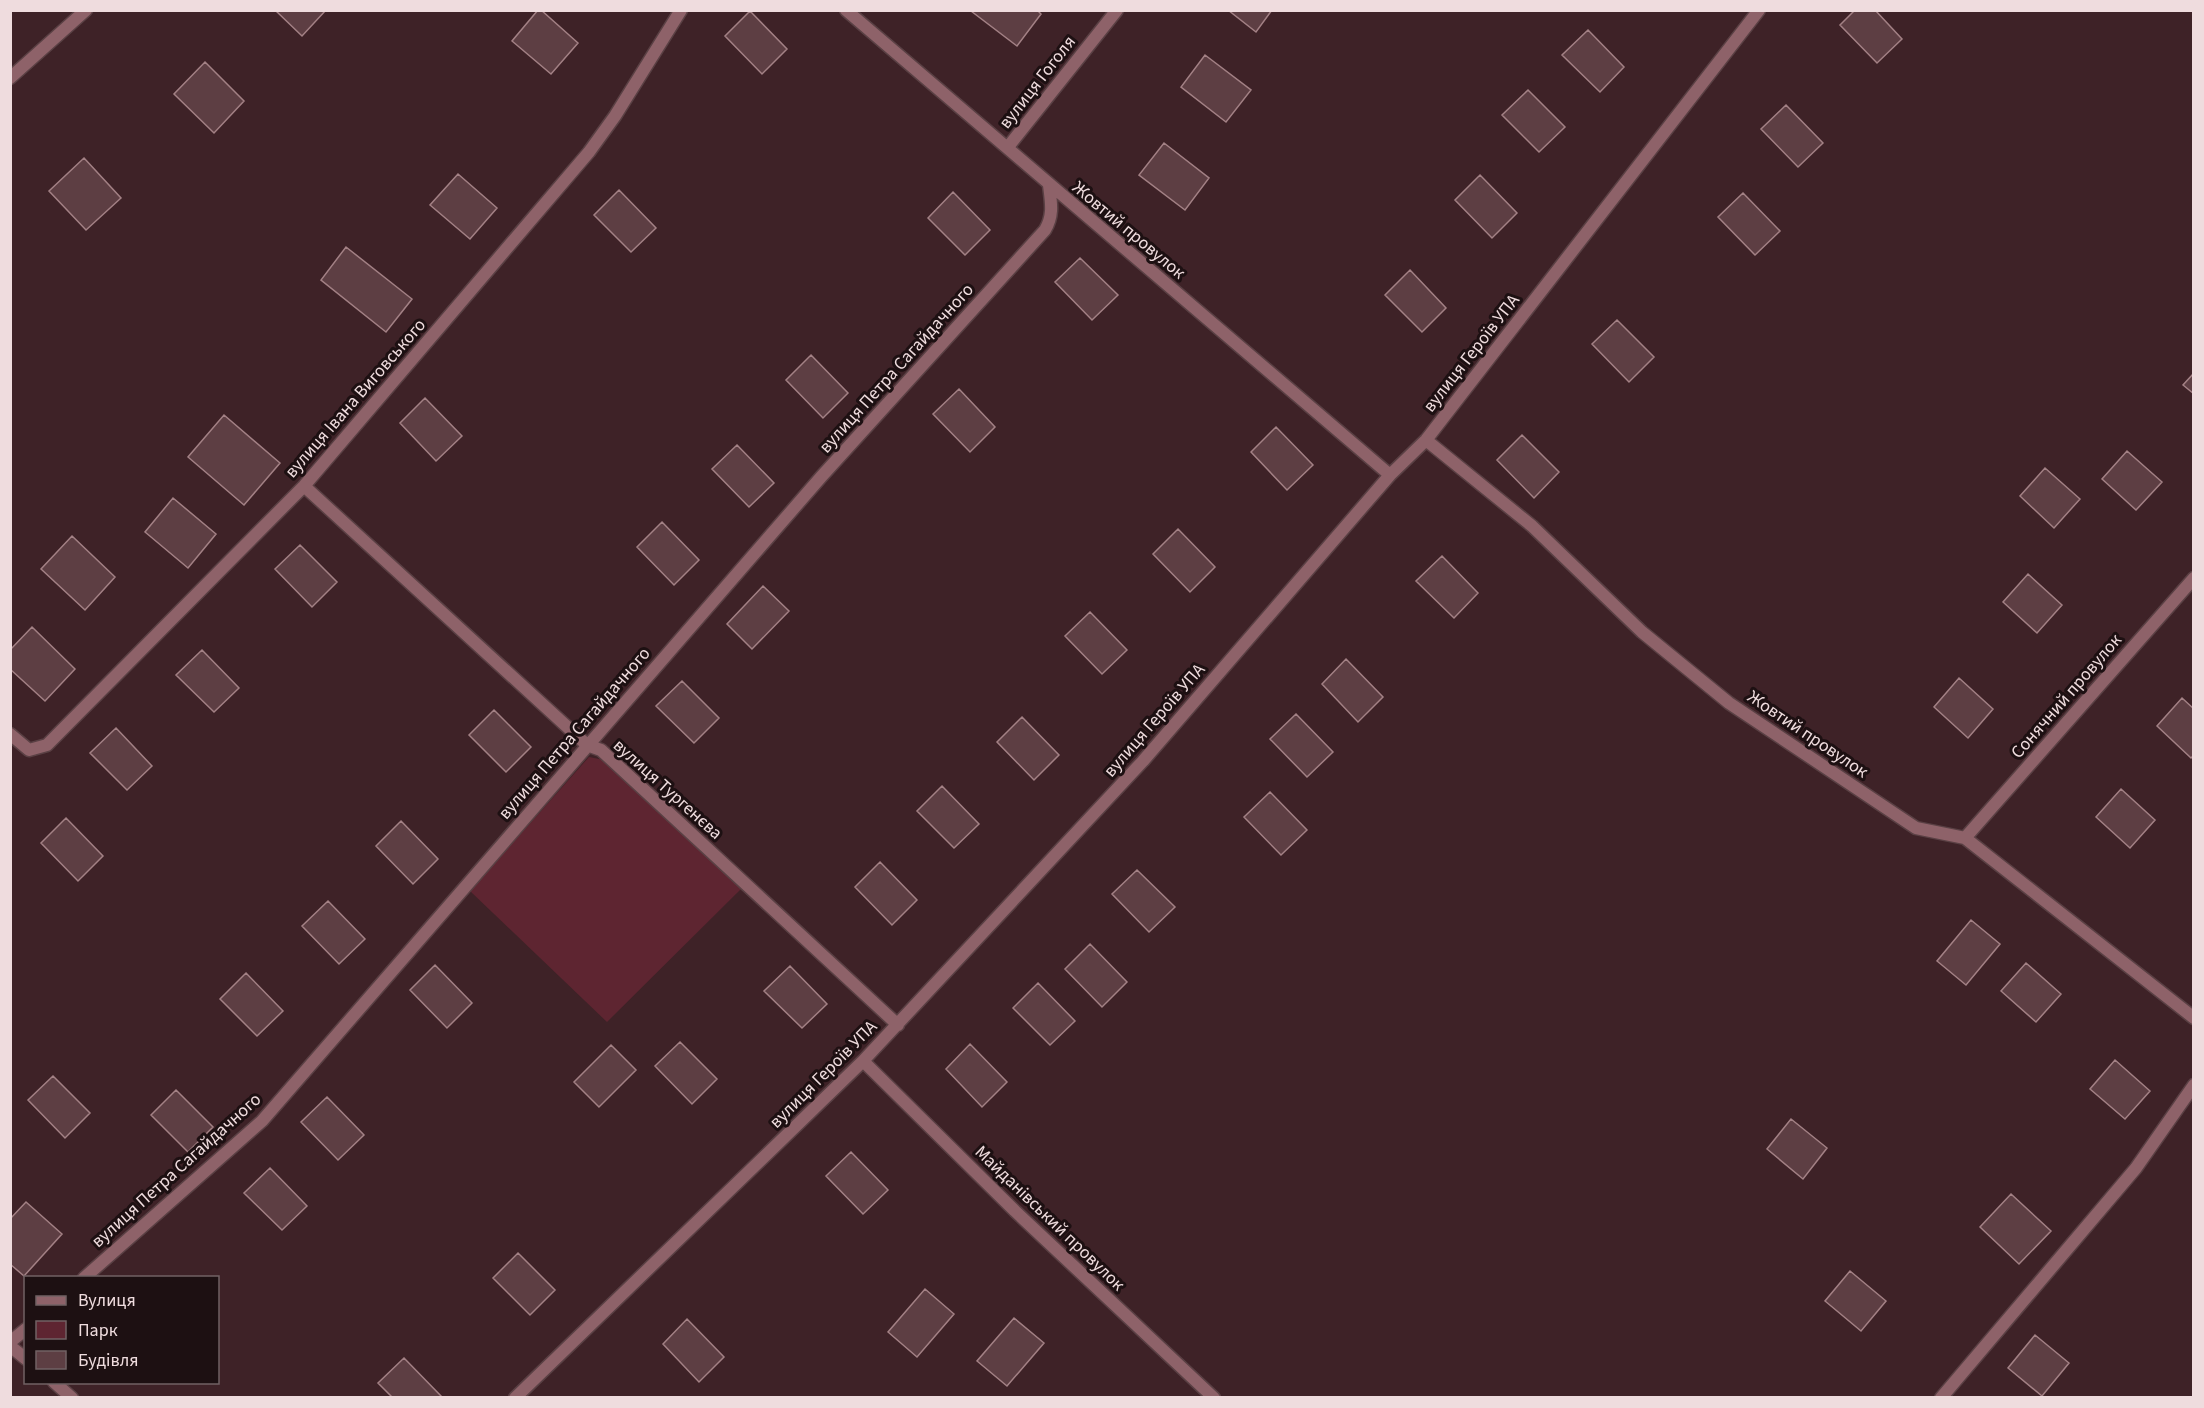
<svg xmlns="http://www.w3.org/2000/svg" width="2204" height="1408" viewBox="0 0 2204 1408" font-family="'Source Sans 3',sans-serif">
  <style>
    .green { fill: #5e2531 }
    .building { fill: #5d3e43; stroke: #a38185; stroke-width: 1.5 }
    .lines { fill: none; stroke-linecap: round; stroke-linejoin: round }
    .service-casing { stroke: #5a4044; stroke-width: 15 }
    .minor-casing { stroke: #5a4044; stroke-width: 15 }
    .service { stroke: #8e6269; stroke-width: 12 }
    .minor { stroke: #8e6269; stroke-width: 12 }
    .labels { text-anchor: middle; stroke-width: 6; stroke-linejoin: round; paint-order: stroke }
    .street-label { font-size: 18px; fill: #efdcde; stroke: #1d1012 }
  </style>
  <rect width="100%" height="100%" fill="#3e2227"/>
  <path class="green" d="M589 757 604 760 741 889 607 1022 470 891Z"/>
  <path class="building" d="M275 10H326L302 36Z
    M538 10H541L578 43 551 74 512 41Z
    M1037 10 1041 14 1017 46 971 11Z
    M1228 10H1272L1256 32Z
    M1855 10H1875L1902 39 1877 63 1840 25Z
    M750 11 787 49 762 74 725 36Z
    M1588 30 1624 67 1600 92 1562 55Z
    M1205 55 1251 90 1226 122 1181 87Z
    M205 62 244 101 214 133 174 94Z
    M1528 90 1565 127 1539 152 1502 115Z
    M1786 105 1823 143 1798 167 1761 129Z
    M1164 143 1209 178 1185 210 1139 175Z
    M84 158 121 198 86 230 49 191Z
    M458 174 497 208 470 239 430 205Z
    M1480 175 1517 213 1492 238 1455 200Z
    M619 190 656 228 631 252 594 215Z
    M953 192 990 230 965 255 928 218Z
    M1743 193 1780 231 1755 255 1718 217Z
    M346 247 412 299 386 332 321 280Z
    M1080 258 1118 295 1092 320 1055 282Z
    M1410 270 1446 308 1422 332 1385 295Z
    M1617 320 1654 357 1629 382 1592 344Z
    M811 355 848 393 823 418 786 380Z
    M2194 373V394L2183 385Z
    M959 389 995 427 970 452 933 414Z
    M425 398 462 436 436 461 400 423Z
    M224 415 280 463 244 505 188 457Z
    M1276 427 1313 465 1287 490 1251 452Z
    M1522 435 1559 472 1534 498 1497 460Z
    M737 445 774 483 749 507 712 469Z
    M2127 451 2162 482 2136 510 2102 479Z
    M2045 468 2080 499 2054 528 2020 496Z
    M173 498 216 534 188 568 145 532Z
    M662 522 699 560 674 585 637 547Z
    M1178 529 1215 567 1190 592 1153 554Z
    M72 536 115 577 85 610 41 569Z
    M300 545 337 582 312 607 275 569Z
    M1442 556 1478 593 1454 618 1416 581Z
    M2028 574 2062 605 2037 633 2003 602Z
    M763 586 789 611 752 649 727 624Z
    M1090 612 1127 650 1102 674 1065 636Z
    M32 627 75 669 45 701 10 669V650Z
    M202 650 239 688 214 712 176 675Z
    M1346 659 1383 697 1358 722 1322 684Z
    M1959 678 1993 709 1968 738 1934 707Z
    M682 681 719 718 694 743 656 706Z
    M2182 698 2194 709V755L2191 758 2157 726Z
    M494 710 531 747 506 772 469 735Z
    M1296 714 1333 752 1307 777 1270 739Z
    M1022 717 1059 755 1034 780 997 742Z
    M116 728 152 766 127 790 90 753Z
    M942 786 979 824 954 848 917 811Z
    M2121 789 2155 820 2130 848 2096 817Z
    M1270 792 1307 830 1281 855 1244 817Z
    M66 818 103 856 78 881 41 843Z
    M401 821 438 859 413 884 376 846Z
    M880 862 917 900 892 925 855 887Z
    M1137 870 1175 907 1149 932 1112 894Z
    M328 901 365 939 339 964 302 926Z
    M1971 920 2000 944 1966 985 1937 961Z
    M1090 944 1127 982 1102 1007 1065 969Z
    M2026 963 2061 994 2036 1022 2001 991Z
    M435 965 472 1003 447 1028 410 990Z
    M790 966 827 1004 802 1028 764 991Z
    M246 973 283 1011 257 1036 220 999Z
    M1038 983 1075 1021 1050 1045 1013 1008Z
    M680 1042 717 1079 692 1104 655 1066Z
    M970 1044 1007 1082 982 1107 946 1069Z
    M611 1045 636 1070 599 1107 574 1082Z
    M2115 1060 2150 1091 2125 1119 2090 1089Z
    M53 1076 90 1113 65 1138 28 1100Z
    M176 1090 213 1127 188 1152 151 1115Z
    M327 1097 364 1135 338 1160 301 1122Z
    M1791 1119 1827 1148 1803 1179 1767 1149Z
    M851 1152 888 1190 863 1214 826 1176Z
    M270 1168 307 1206 282 1230 244 1193Z
    M2011 1194 2051 1231 2019 1264 1980 1227Z
    M26 1202 62 1234 24 1276 10 1264V1219Z
    M518 1253 555 1290 530 1315 493 1278Z
    M1850 1271 1886 1301 1861 1331 1825 1301Z
    M925 1289 954 1314 917 1357 888 1332Z
    M1014 1318 1044 1343 1007 1386 977 1361Z
    M687 1319 724 1357 699 1382 663 1344Z
    M2035 1335 2069 1363 2042 1396 2008 1368Z
    M404 1358 441 1396 439 1398H393L378 1383Z"/>
  <g class="lines">
    <g class="service-casing">
      <path id="service" d="M1941 1398 2136 1168 2194 1085"/>
    </g>
    <g class="minor-casing">
      <path id="minor" d="M846 10 1390 475
        M10 78 86 10
        M1008 147 1117 10
        M1426 440 1532 526 1642 632 1729 703 1916 828 1965 838 2194 1018
        M304 486 587 745 601 750 898 1025
        M10 734 29 750 47 745 304 486 589 152 615 116 681 10
        M1965 838 2194 578
        M863 1061 1015 1211 1214 1398
        M84 1278 262 1121 821 477 1045 230C1054 215 1051 202 1049 185
        M10 1342 26 1329
        M10 1346 26 1359
        M54 1382 72 1398
        M515 1398 863 1061 1143 761 1390 475 1426 440 1759 10"/>
    </g>
    <use href="#service" class="service"/>
    <use href="#minor" class="minor"/>
  </g>
  <g class="labels">
    <g class="street-label">
      <text transform="translate(1037 82) rotate(-52)" y="6">вулиця Гоголя</text>
      <text transform="translate(1129 230) rotate(40)" y="6">Жовтий провулок</text>
      <text transform="translate(1471 353) rotate(-52)" y="6">вулиця Героїв УПА</text>
      <text transform="translate(896 368) rotate(-48)" y="6">вулиця Петра Сагайдачного</text>
      <text transform="translate(355 398) rotate(-49)" y="6">вулиця Івана Виговського</text>
      <text transform="translate(2066 696) rotate(-49)" y="6">Сонячний провулок</text>
      <text transform="translate(1154 720) rotate(-49)" y="6">вулиця Героїв УПА</text>
      <text transform="translate(574 733) rotate(-49)" y="6">вулиця Петра Сагайдачного</text>
      <text transform="translate(1808 734) rotate(34)" y="6">Жовтий провулок</text>
      <text transform="translate(668 789) rotate(42)" y="6">вулиця Тургенєва</text>
      <text transform="translate(823 1074) rotate(-45)" y="6">вулиця Героїв УПА</text>
      <text transform="translate(176 1170) rotate(-42)" y="6">вулиця Петра Сагайдачного</text>
      <text transform="translate(1050 1218) rotate(44)" y="6">Майданівський провулок</text>
    </g>
  </g>
  <rect width="2204" height="1408" fill="none" stroke="#efdcde" stroke-width="24"/>
  <rect x="24" y="1276" width="195" height="108" fill="#1d1012" stroke="#716264" stroke-width="1.5"/>
  <rect x="36" y="1296" width="30" height="9" fill="#8e6269" stroke="#716264" stroke-width="1.5"/>
  <text x="78" y="1306" font-size="18" fill="#efdcde">Вулиця</text>
  <rect x="36" y="1321" width="30" height="18" fill="#5e2531" stroke="#716264" stroke-width="1.5"/>
  <text x="78" y="1336" font-size="18" fill="#efdcde">Парк</text>
  <rect x="36" y="1351" width="30" height="18" fill="#5d3e43" stroke="#716264" stroke-width="1.5"/>
  <text x="78" y="1366" font-size="18" fill="#efdcde">Будівля</text>
</svg>
